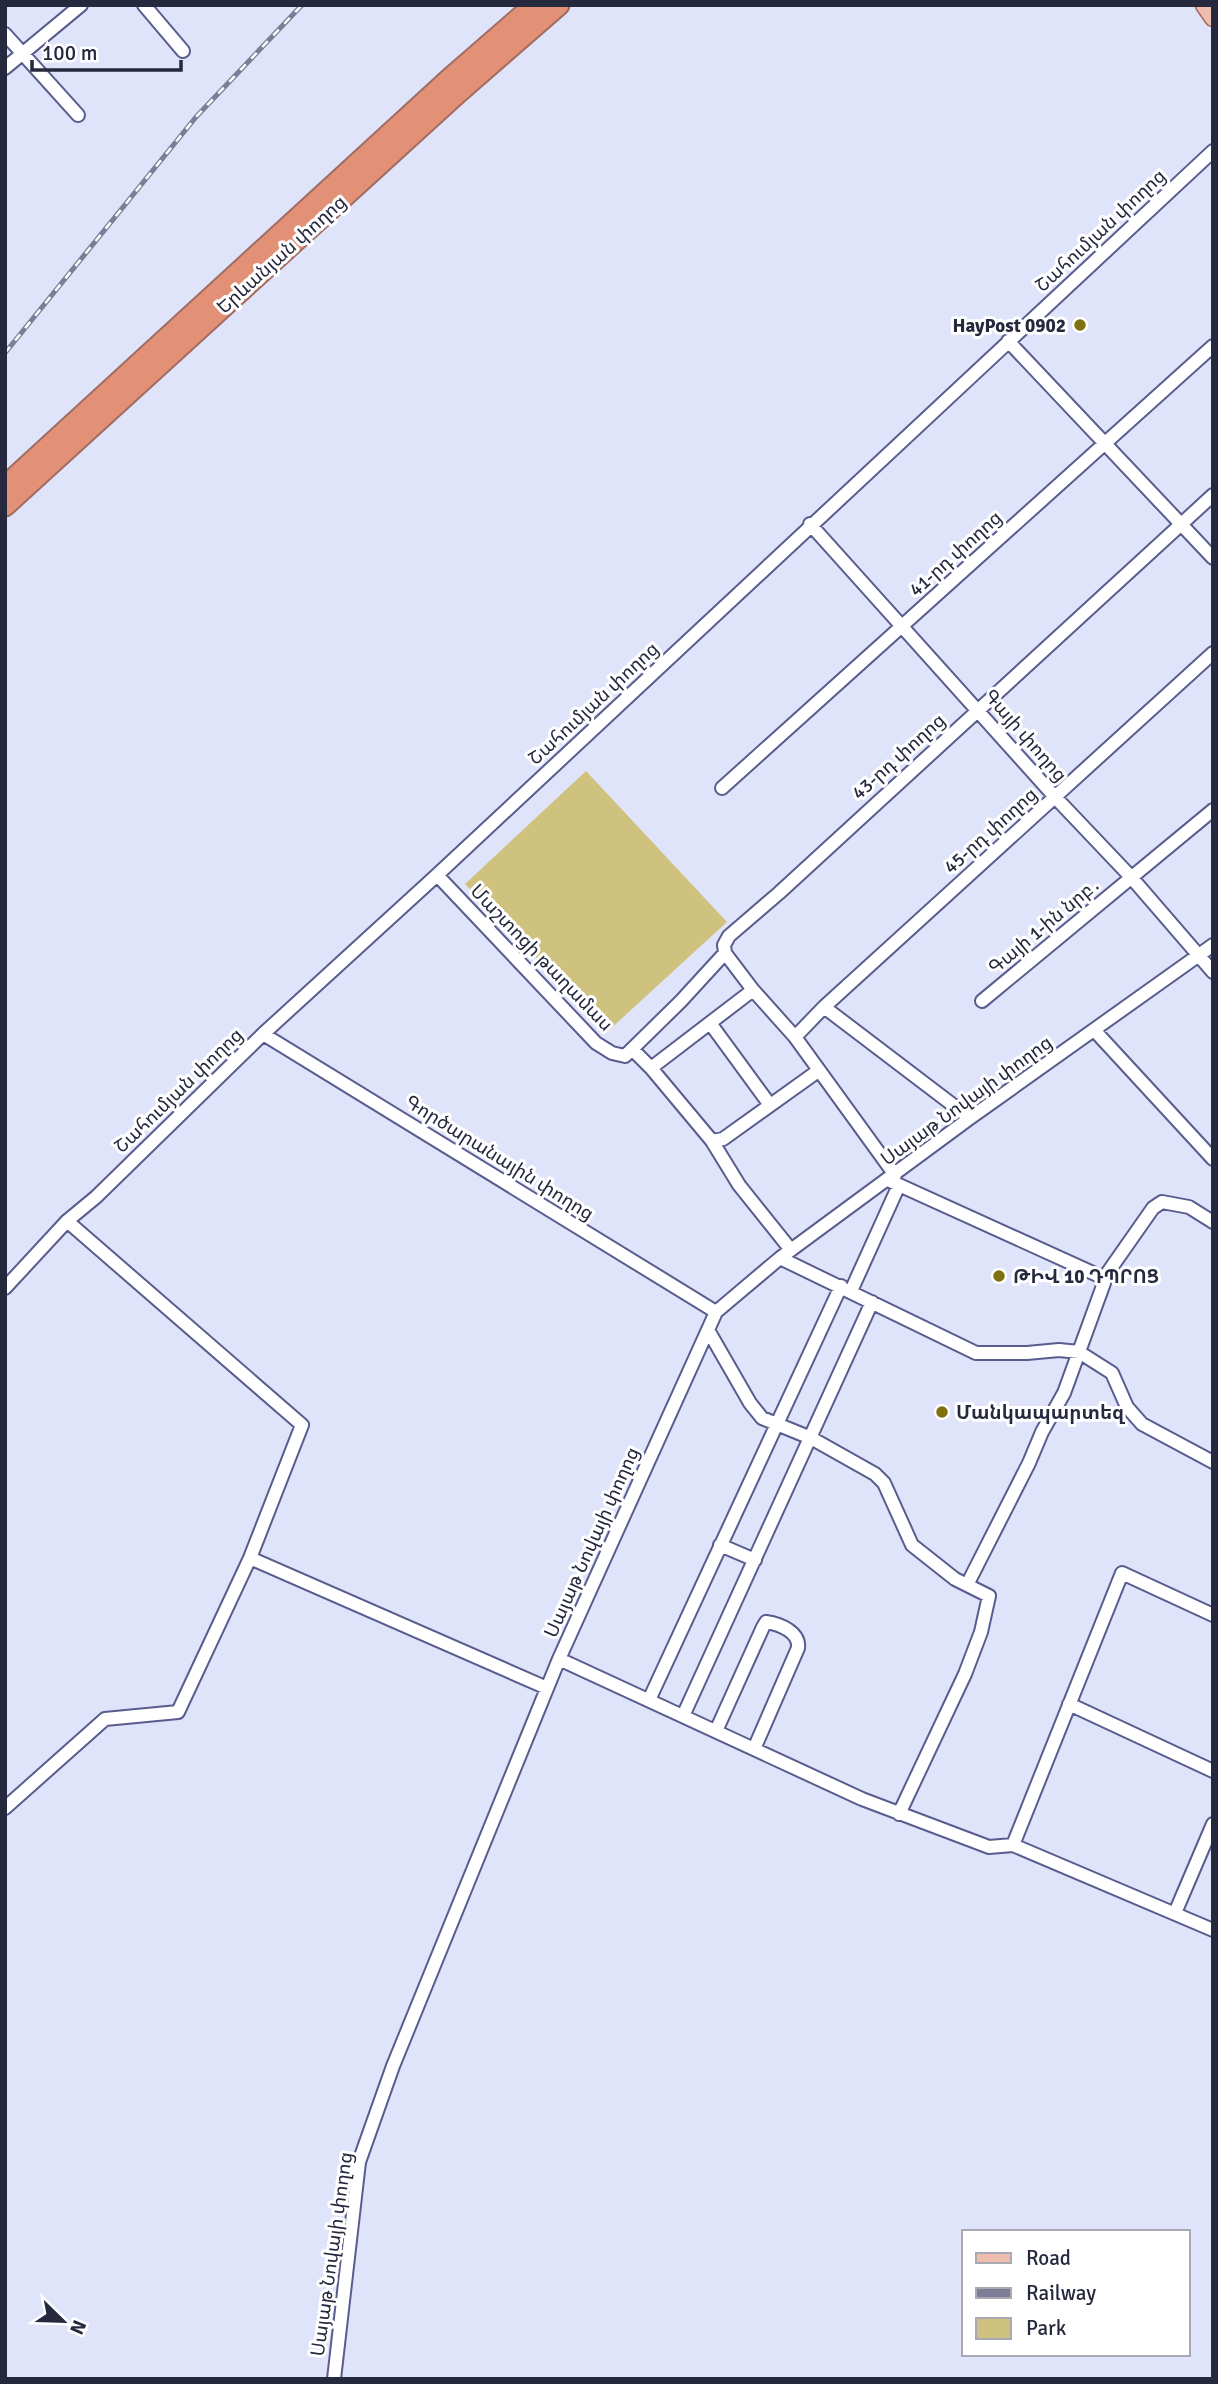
<svg xmlns="http://www.w3.org/2000/svg" width="1218" height="2384" viewBox="0 0 1218 2384" font-family="Signika,'Noto Sans Armenian',sans-serif">
  <style>
    .green { fill: #cfc27e }
    .lines { fill: none; stroke-linecap: round; stroke-linejoin: round }
    .minor-casing { stroke: #585d8e; stroke-width: 16 }
    .major-casing { stroke: #a16c62; stroke-width: 19 }
    .highway-casing { stroke: #a16c62; stroke-width: 23 }
    .minor { stroke: #fff; stroke-width: 12 }
    .major { stroke: #eebdad; stroke-width: 16 }
    .highway { stroke: #e39176; stroke-width: 19 }
    .rail-casing { stroke: #7b7e94; stroke-width: 5 }
    .rail { stroke: #fff; stroke-width: 2.5; stroke-dasharray: 8; stroke-linecap: butt }
    .poi-dot { fill: #81700f; stroke: #fff; stroke-width: 2.5 }
    .labels { text-anchor: middle; stroke-width: 6; stroke-linejoin: round; paint-order: stroke }
    .street-label { font-size: 19px; fill: #26283e; stroke: #fff }
    .poi-label { font-size: 19px; font-weight: bold; fill: #26283e; stroke: #fff; text-anchor: start }
  </style>
  <rect width="100%" height="100%" fill="#e0e4fb"/>
  <path class="green" d="M586 771 727 922 607 1032 465 884Z"/>
  <g class="lines">
    <g class="minor-casing">
      <path id="minor" d="M144 5 183 51
        M5 34 78 115
        M5 68 81 5
        M1008 341 1213 558
        M810 524 1055 797 1131 877 1213 972
        M722 788 1213 346
        M437 875 596 1043 612 1053 625 1056 681 1001 725 953 724 945 729 936 779 893 1213 495
        M725 953 753 990 795 1037 895 1175
        M982 1001 1213 810
        M824 1007 970 1118
        M710 1023 770 1105
        M1095 1031 1213 1159
        M263 1034 716 1312
        M795 1037 824 1007 1213 653
        M632 1049 651 1068 712 1141 723 1139 818 1071
        M651 1068 753 990
        M712 1141 739 1185 791 1250
        M888 1180 1104 1278V1283L1064 1393 1042 1432 1029 1463 967 1585
        M780 1258 976 1353H1027L1059 1350 1079 1352 1112 1373 1127 1407 1142 1424 1213 1462
        M1104 1278 1153 1208 1162 1202 1189 1207 1213 1222
        M5 1288 67 1221 96 1197 263 1034 437 875 1213 151
        M851 1291 899 1185
        M708 1330 750 1403 762 1418 811 1438 875 1474 884 1483 912 1545 955 1579 989 1596 981 1632 965 1674 899 1814
        M720 1545 755 1560
        M250 1558 547 1688
        M559 1659 862 1799 989 1847 1013 1845 1213 1930
        M649 1700 841 1286
        M1069 1704 1213 1771
        M683 1716 872 1302
        M716 1731 763 1627 766 1622C780 1624 800 1632 798 1648L754 1749
        M5 1808 105 1719 178 1712 250 1558 302 1425 67 1221
        M1013 1845 1122 1573 1213 1615
        M1175 1913 1213 1824
        M334 2379 359 2162 393 2066 559 1659 716 1312 780 1258 970 1118 1213 945"/>
    </g>
    <g class="major-casing">
      <path id="major" d="M1204 5 1213 18"/>
    </g>
    <g class="highway-casing">
      <path id="highway" d="M5 486 448 80 534 5
        M5 506 458 93 559 5"/>
    </g>
    <use href="#minor" class="minor"/>
    <use href="#major" class="major"/>
    <use href="#highway" class="highway"/>
    <g class="rail-casing">
      <path id="rail" d="M5 353 196 117 302 5"/>
    </g>
    <use href="#rail" class="rail"/>
  </g>
  <g class="poi-dot">
    <circle cx="1080" cy="325" r="7"/>
    <circle cx="999" cy="1276" r="7"/>
    <circle cx="942" cy="1412" r="7"/>
  </g>
  <g class="labels">
    <g class="street-label">
      <text transform="translate(1100 230) rotate(-43)" y="7">Շահումյան փողոց</text>
      <text transform="translate(281 254) rotate(-42)" y="7">Երևանյան փողոց</text>
      <text transform="translate(955 553) rotate(-42)" y="7">41-րդ փողոց</text>
      <text transform="translate(593 703) rotate(-43)" y="7">Շահումյան փողոց</text>
      <text transform="translate(1026 735) rotate(49)" y="7">Գայի փողոց</text>
      <text transform="translate(898 756) rotate(-42)" y="7">43-րդ փողոց</text>
      <text transform="translate(990 830) rotate(-42)" y="7">45-րդ փողոց</text>
      <text transform="translate(1044 925) rotate(-40)" y="7">Գայի 1-ին նրբ․</text>
      <text transform="translate(542 957) rotate(46)" y="7">Մաշտոցի թաղամաս</text>
      <text transform="translate(178 1090) rotate(-44)" y="7">Շահումյան փողոց</text>
      <text transform="translate(966 1100) rotate(-36)" y="7">Սայաթ Նովայի փողոց</text>
      <text transform="translate(500 1157) rotate(32)" y="7">Գործարանային փողոց</text>
      <text transform="translate(591 1542) rotate(-66)" y="7">Սայաթ Նովայի փողոց</text>
      <text transform="translate(331 2254) rotate(-82)" y="7">Սայաթ Նովայի փողոց</text>
    </g>
    <g class="poi-label">
      <text x="1066" y="332" text-anchor="end">HayPost 0902</text>
      <text x="1013" y="1283">ԹԻՎ 10 ԴՊՐՈՑ</text>
      <text x="956" y="1419">Մանկապարտեզ</text>
    </g>
  </g>
  <rect width="1218" height="2384" fill="none" stroke="#26283e" stroke-width="14"/>
  <rect x="962" y="2230" width="228" height="126" fill="#ffffff" stroke="#a8a9b2" stroke-width="2"/>
  <rect x="976" y="2253" width="35" height="10" fill="#eebdad" stroke="#a8a9b2" stroke-width="2"/>
  <text x="1026" y="2265" font-size="21" fill="#26283e">Road</text>
  <rect x="976" y="2288" width="35" height="10" fill="#7b7e94" stroke="#a8a9b2" stroke-width="2"/>
  <text x="1026" y="2300" font-size="21" fill="#26283e">Railway</text>
  <rect x="976" y="2318" width="35" height="21" fill="#cfc27e" stroke="#a8a9b2" stroke-width="2"/>
  <text x="1026" y="2335" font-size="21" fill="#26283e">Park</text>
  <g transform="translate(63 2321) rotate(113)" stroke="#ffffff" stroke-width="5" paint-order="stroke">
  <path d="M0-5L12 26L0 18L-12 26Z" fill="#26283e"/>
  <text y="-10" font-size="19" font-weight="bold" text-anchor="middle" fill="#26283e">N</text>
  </g>
  <path d="M32 60v10h149v-10" fill="none" stroke="#26283e" stroke-width="3.5"/>
  <text x="42" y="60" font-size="21" fill="#26283e" stroke="#ffffff" stroke-width="5" paint-order="stroke">100 m</text>
</svg>
